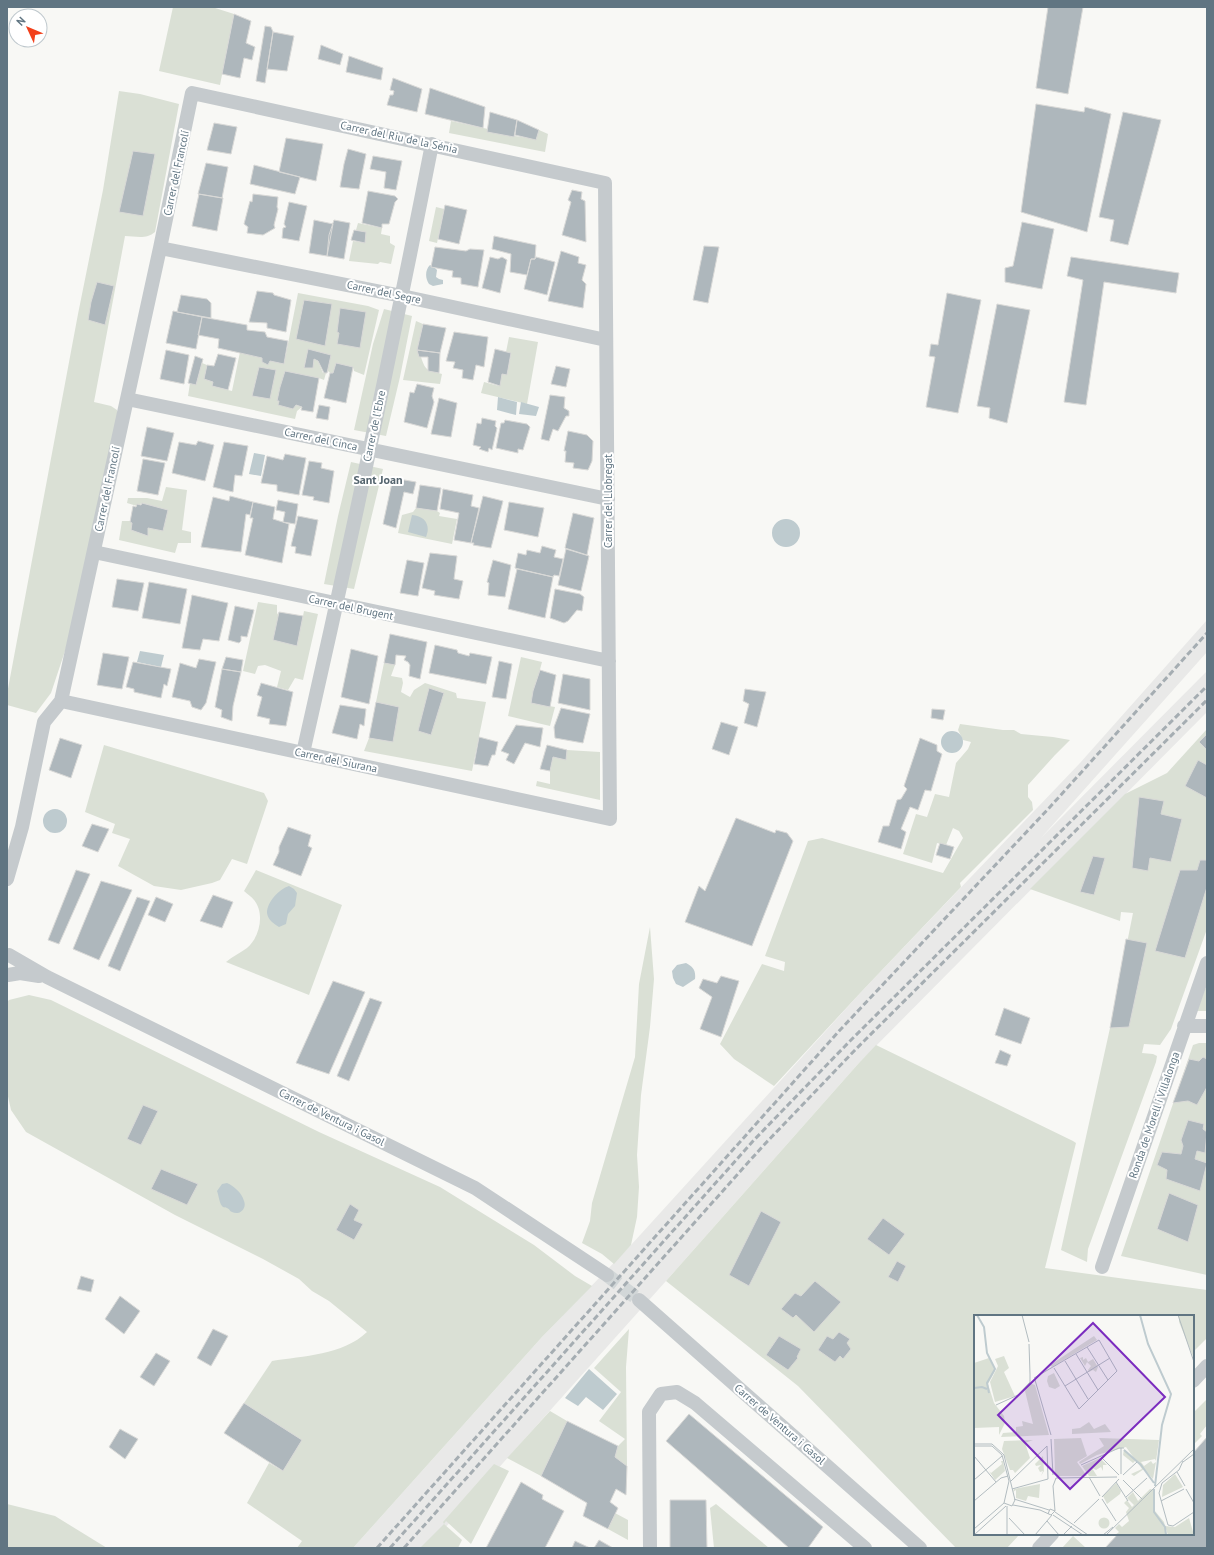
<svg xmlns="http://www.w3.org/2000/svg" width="1214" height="1555" viewBox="0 0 1214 1555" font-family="'PT Sans',sans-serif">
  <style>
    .built { fill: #e9e9e8 }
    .green { fill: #dae0d5 }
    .water { fill: #becbcf }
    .building { fill: #aeb7bc; stroke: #d9d9d7 }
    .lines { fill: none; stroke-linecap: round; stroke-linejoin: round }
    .street-tunnel { stroke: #d2d7d8; stroke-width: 14; stroke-dasharray: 14 7; stroke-linecap: butt }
    .street { stroke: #c5cacd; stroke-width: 14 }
    .rail { stroke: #a5adb2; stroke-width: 3; stroke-dasharray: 6 3; stroke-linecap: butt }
    .labels { text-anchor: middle; stroke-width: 4; stroke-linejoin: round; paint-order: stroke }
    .street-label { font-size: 11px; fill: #607582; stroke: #fff }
    .neighbourhood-label { font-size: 12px; font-weight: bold; fill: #53636d; stroke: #fff }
    .inset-river { fill: none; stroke: #becbcf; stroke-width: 2 }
    .inset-road { fill: none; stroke: #b2bcc0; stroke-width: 1 }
    .view { fill: #7b2cbf; fill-opacity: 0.15; stroke: #7b2cbf; stroke-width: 2 }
    .inset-edge { fill: none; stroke: #607582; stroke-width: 2 }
  </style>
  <rect width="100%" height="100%" fill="#f8f8f5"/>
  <path class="built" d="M1207 620V652L1041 838 1207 671V712L858 1064 666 1281 427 1548H353L542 1337 631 1245 863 990 1080 763Z"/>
  <path class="green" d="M173 7H212L234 14 220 85 159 71Z
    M119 91 140 94 179 104 155 232C146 240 135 236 125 236L94 402 111 406 117 410V416L72 630 51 693 36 713 7 705V694L78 314 103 190Z
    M451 121 488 129V132L536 139 539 130 548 134 545 152 449 133Z
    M436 207 444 209 437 243 429 241Z
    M358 223 382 228 381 234 390 236V243L395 246 391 264 380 262 378 264 349 261 353 241 365 243 366 232 356 230Z
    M298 293 368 306 379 310 364 375 354 371 353 367 336 363 333 373H330L327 370 331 355 308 349 304 367 313 368 314 359 318 361 323 373H326L324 380 319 378 285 371 277 400 302 407 297 411 295 419 188 396 190 383 196 385 202 363 207 365 204 379 213 382 212 386 232 391 240 352 262 358 268 364 270 361 284 364Z
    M384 309 412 316 400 377 386 436 354 430 373 344Z
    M416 321 423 324 417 350 419 357H421C426 373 428 369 442 374L440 384 403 380Z
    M509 337 538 342 527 404 481 393 484 382 499 386 502 374 507 375 511 354 506 352Z
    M351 462 383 469 354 589 324 584 338 516Z
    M166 487 187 490 182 530 191 532V543H178L175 553 119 540 122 521H130L132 523 131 530 148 536V528L168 510 142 503 137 506 127 503 128 498H147L162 501Z
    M416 508 437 511 440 513 439 516 457 519 452 544 398 533 402 515 413 512Z
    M258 602 277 605V613L297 646 304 611 318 614 303 680 295 678 288 690 277 687 281 671 265 665 258 666 255 674 243 671Z
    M521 657 542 662 531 703 555 707 550 726 508 716Z
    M384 663 395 665 391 676 402 678 403 683 401 692 410 697 414 690 425 683 456 693 457 698 486 702 472 771 364 751 369 738 392 742 399 707 376 702Z
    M960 724 1003 730H1014L1021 734 1053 737 1070 740 1055 755 1028 785V797L1032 802 1033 810 960 883 961 887 863 990 774 1086 734 1059 720 1044 762 964 784 971 785 962 765 956 808 841 822 838 943 873 963 838 959 831 953 828 946 845 937 843 932 863 903 854 916 814 927 817 935 794 949 797 956 763 968 749 971 742 963 740 958 730Z
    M1207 729V929L1171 1029 1160 1045 1144 1044 1142 1053 1153 1054 1157 1056 1156 1062 1088 1249 1087 1262 1061 1250 1110 1028 1133 913 1121 912 1120 921 1030 889 1125 794 1167 773Z
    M104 745 264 793 268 801 247 864 232 859 220 880 212 883 181 890 154 886 118 866 130 839 112 833 115 824 85 812Z
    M567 750 600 752V800L536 786 537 781 550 784V771L553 757 566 760Z
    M256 870 342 905 309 995 226 962C233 956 240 953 247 948 260 937 265 913 254 900 252 897 247 894 244 891Z
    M650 927 654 979 650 1027 641 1095 637 1155 639 1187 637 1217 631 1245 614 1264 602 1254 582 1243 590 1221 592 1203 635 1057 639 984Z
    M1207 984V1011H1197Z
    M29 995 51 1000 319 1132 440 1187 534 1245 575 1276 592 1286 542 1337 353 1548H297L302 1541 247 1503 269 1463 283 1471 302 1440 244 1403 272 1361C303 1356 343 1355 367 1332L329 1301 312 1291 299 1279 263 1259 175 1215 26 1132 11 1110 7 1092V1002L9 1000Z
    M1199 1043H1207V1275L1121 1256 1193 1045Z
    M876 1045 1073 1141 1076 1143 1045 1268 1207 1290V1338L1193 1352V1316H975V1534H1020L1007 1548H956L798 1386 666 1281 858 1064Z
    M629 1329 626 1367 627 1466 615 1457 618 1446 625 1439 599 1421 621 1392 594 1368Z
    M1207 1399V1425L1200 1434 1202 1436 1193 1445V1413Z
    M550 1411 567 1421 541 1476 507 1458Z
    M494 1464 509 1471 471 1544 446 1521 444 1524 462 1540 458 1548H420L444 1524 443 1522Z
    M7 1504 55 1516 107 1548H7Z
    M716 1504 769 1548H714L710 1508Z
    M615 1513 628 1520V1540L608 1529Z
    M1073 1536 1086 1548H1062Z"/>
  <path class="water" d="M430 265 435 268 437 270 436 277 439 279 443 280V284L433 286 429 284C425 278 425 270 430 265Z
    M498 397 517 402 516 415 497 410Z
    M521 402 539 407 536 416 519 414Z
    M254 453 265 455 261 476 249 474Z
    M412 515C425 516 431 525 426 537L408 532Z
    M772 533a14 14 0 1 1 28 0a14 14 0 1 1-28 0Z
    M140 651 164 655 161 667 137 662Z
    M941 742a11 11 0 1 1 22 0a11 11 0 1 1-22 0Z
    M43 821a12 12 0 1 1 24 0a12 12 0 1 1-24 0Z
    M289 886 294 889 297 893 295 906 288 914 286 924 279 927C274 924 268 920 267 913 267 902 279 889 289 886Z
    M686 963C693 967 696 970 695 979L683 987 676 984 673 978 672 971 677 965Z
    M227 1183C234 1186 242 1193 244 1201 247 1208 240 1216 232 1212 229 1211 231 1210 227 1208 224 1206 225 1209 222 1206 219 1202 219 1196 217 1191L222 1184Z
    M589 1369 617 1394 603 1410 586 1397 578 1406 565 1398Z"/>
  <path class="building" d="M1048 7H1083L1068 94 1036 88Z
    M234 14 251 21 246 43 255 47 252 60 244 58 240 78 222 74Z
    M265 26 271 27 273 32 265 83 256 81Z
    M273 32 294 36 287 71 267 69Z
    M321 45 343 54 340 65 318 59Z
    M349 56 383 68 381 80 346 72Z
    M393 78 422 89 417 112 387 105 390 95H393L394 91 390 90Z
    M430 88 485 107 483 128 425 114Z
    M1036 104 1084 112 1085 107 1111 114 1087 232 1021 212Z
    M490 112 517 120 514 137 487 132Z
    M1123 112 1161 120 1128 245 1110 241 1114 220 1099 217Z
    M517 120 539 130 536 140 515 135Z
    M214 123 237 127 231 154 207 150Z
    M286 138 323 144 316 181 279 172Z
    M348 149 366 154 359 189 340 187 344 164Z
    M133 151 155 154 143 216 119 212Z
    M373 156 402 161 396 190 384 188 386 172 370 169Z
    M206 163 228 167 222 198 198 194Z
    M254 165 300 177 295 194 250 184Z
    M572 190 582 192 581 199 585 201 586 242 562 235 571 202 568 200Z
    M368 191 395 196 398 199 395 202 389 224H382V228L362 223Z
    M199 194 223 198 217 231 192 226Z
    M253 194 278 197 277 207 278 209 274 225 275 228 263 235 247 233 248 227 244 224 250 201 252 202Z
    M289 202 307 206 299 241 282 238 283 228 286 227 284 224Z
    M445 205 467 210 459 244 438 239Z
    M314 220 333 224 327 256 309 253Z
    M334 220 350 223 344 259 327 256 329 235Z
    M1022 222 1054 229 1042 289 1005 282V268L1013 266Z
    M354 230 366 232 365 243 351 240Z
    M494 236 536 245 535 259H531L527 275 510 272 511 254 492 249Z
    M704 246 719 247 708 303 693 300Z
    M435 247 466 251 470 249 484 250 478 287 461 284V278L452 277 453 271 431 267Z
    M561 251 579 257 578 263 586 265 582 280 586 284 583 308 548 301Z
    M490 257 498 259 502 257 507 260 500 293 482 288Z
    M536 257 555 262 547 295 524 289 531 259H535Z
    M1071 257 1179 273 1176 293 1104 282 1086 405 1064 402 1083 280 1067 276Z
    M97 282 114 286 105 325 88 320 91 302Z
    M257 291 273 293 274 295 291 300 286 332 267 328V323L249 322Z
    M947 293 981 300 958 413 926 407 935 357 929 356 931 344 938 345Z
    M181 295 207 299 211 303V318L177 312Z
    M304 300 332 304 325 346 296 339Z
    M997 304 1030 310 1007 423 989 418 990 408 977 406Z
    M340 308 366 312 360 348 337 344 339 333 337 332Z
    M173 311 202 317 196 349 166 343Z
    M202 317 247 325V330L265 332 267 337 288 341 284 364 270 361 268 365 262 362V358L218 348 219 339 198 335Z
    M423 324 446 328 440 353 417 350Z
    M454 332 488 337 484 367 476 365 473 380 462 378 463 370 453 368 455 362 446 361Z
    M308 349 331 355 327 373H324L318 361 314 359 313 368H304Z
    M495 349 511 353 507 375 502 374 500 386 488 382Z
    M166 350 189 355 184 384 160 379Z
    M417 350 440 353 439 373 428 371V357H419Z
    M218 354 236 358 228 390 212 386 213 382 204 379 207 365 214 366Z
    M195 356 203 359 196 385 188 383Z
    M336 363 353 367 346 403 324 398 330 373H333Z
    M556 366 570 369 566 387 551 384Z
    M259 367 276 370 270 399 252 396Z
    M285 371 319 378 313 412 301 410 302 407 296 405 293 409 278 405 279 401H277L280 387Z
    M417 384 434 388 432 396 434 402 427 428 404 422 410 392 414 393Z
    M550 395 565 397 564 408 569 411V416H566L558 431 553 429 549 441 541 439Z
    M439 398 457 403 451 437 431 434Z
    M319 405 330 407 328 420 316 418Z
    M482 418 496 421 495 426 497 428 492 450 489 448 488 452 479 449 481 447 473 445 477 423 481 424Z
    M505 420 527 424 530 427 523 450 518 449V453L496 448 501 423H504Z
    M147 427 174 433 167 461 141 456Z
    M568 431 587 435 593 441 592 461 588 470 573 468 574 463 565 462 566 451H564Z
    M198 441 214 445 205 481 172 473 179 442 196 445Z
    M224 442 248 446 242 476 235 475 233 492 213 487Z
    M285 454 306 458 299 495 277 491V485L261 483 267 456 283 460Z
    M143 459 165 463 158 495 137 491Z
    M309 461 322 463 321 468 334 471 329 503 313 500 314 497 302 495Z
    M393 478 416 482 413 494 404 492 396 528 383 524Z
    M420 485 441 488 437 511 416 508Z
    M443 489 473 495 471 506 479 508 471 543 454 540 459 513 440 509Z
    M230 496 253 502 250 515 246 514 241 552 201 547 213 497 229 501Z
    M483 496 503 501 491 548 473 545 474 543H471Z
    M278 500 298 504 295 524 283 522 285 512 276 510Z
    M253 502 275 507 273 519 289 524 282 563 245 555 253 518H250Z
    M509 502 544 508 538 537 504 530Z
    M142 503 168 510 163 531 148 528V536L131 530 132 523 130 522 133 506 136 507 137 504 141 505Z
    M573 513 594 518 587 555 565 548Z
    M298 516 318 520 311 556 295 553 296 547 291 546Z
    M542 546 556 550 554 557 563 559 559 576 554 575 553 577 515 568 518 553 526 555 527 550 540 553Z
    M566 549 589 556 581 591 558 585Z
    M430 553 457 556 454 579 463 581 459 599 434 595 435 591 422 588Z
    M407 560 424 563 418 596 400 593Z
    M493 560 511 565 505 597 488 595 489 583 487 582Z
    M517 569 553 577 545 618 508 609Z
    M117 579 144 583 138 611 112 607Z
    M149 582 187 589 180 624 142 618Z
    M555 589 580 594 584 597 582 611 577 610 568 621 564 623 550 618Z
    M192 595 228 603 219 641 203 639 200 650 182 648Z
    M235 606 254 610 247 637 241 636V641L239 643 228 640Z
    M279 612 303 616 297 646 273 640Z
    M390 634 427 642 420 679 409 676 410 665 408 662 404 660 406 656 396 655 395 665 384 663Z
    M435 645 457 650 458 653 469 656 470 653 492 657 486 684 429 673Z
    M351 649 378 656 369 704 341 697Z
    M103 653 129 657 122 689 97 685Z
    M226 657 243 660 241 672 222 669Z
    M199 659 216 662 206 703 201 710 192 707 190 701 172 697 180 663 196 668Z
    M499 661 512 664 506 699 492 697Z
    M133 662 171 669 167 686 164 684 161 698 134 692V689L126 687Z
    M222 669 241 672 233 706 232 721 221 717 222 710 215 707Z
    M540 670 556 675 550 707 531 703 533 691Z
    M563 674 590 679V710L558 703Z
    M261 683 293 692 286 726 269 724 270 719 257 716 262 697 257 695Z
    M429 688 444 693 431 735 418 731Z
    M745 689 766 692 757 727 744 723 749 704 743 701Z
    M376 702 399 707 393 742 369 738Z
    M340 705 366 709 364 726 360 724 357 739 332 733Z
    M561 708 590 714 583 743 555 738 554 727Z
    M932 709 945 710 943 720 931 718Z
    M721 722 738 727 729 755 712 749Z
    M516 725 543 728 540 747 525 743 514 764 506 760 509 754 501 751Z
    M1207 734V750L1199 742Z
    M479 737 498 742 495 755H492L488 766 474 764Z
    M60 738 82 745 71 778 49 770Z
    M920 738 937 745V751L942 754 931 791 925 790 918 810 910 807 901 829 906 832 901 849 878 842 883 826H889L897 800 901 799 907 789 904 786Z
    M547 745 567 750 566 760 553 757 550 771 540 769Z
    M1198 760 1207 765V798L1185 786Z
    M1139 797 1164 801 1161 814 1182 819 1171 862 1150 858 1148 871 1132 868Z
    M736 818 775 833 776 830 787 833 793 841 752 946 685 922 699 886 705 891Z
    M92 824 109 829 98 852 82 846Z
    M288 827 311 835 308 846 312 848 301 876 273 865 279 852V847Z
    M940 843 954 847 950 859 936 855Z
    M1093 856 1105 858 1094 895 1080 892Z
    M1200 860H1207V887L1185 958 1155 951 1180 870H1197Z
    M76 870 90 874 59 944 48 940Z
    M101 881 132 890 99 960 73 949Z
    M213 895 233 902 222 928 200 921Z
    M137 897 150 901 120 971 108 966Z
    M156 897 173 904 165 922 148 915Z
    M1126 939 1147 943 1129 1027 1110 1028Z
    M721 976 739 981 721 1037 700 1029 712 997 699 988 703 979 717 983Z
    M333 981 365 992 329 1074 296 1063Z
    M370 998 382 1002 349 1081 337 1076Z
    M1004 1008 1030 1018 1021 1044 995 1035Z
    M1000 1050 1011 1055 1007 1066 995 1063Z
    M1203 1057 1207 1059V1087L1197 1105 1188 1101 1173 1103 1189 1059 1199 1061Z
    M143 1105 158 1111 141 1145 127 1139Z
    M1188 1120 1204 1124 1203 1129 1207 1132 1205 1153 1197 1151 1195 1159 1207 1163 1200 1191 1166 1179 1167 1170 1157 1165 1162 1152 1181 1154 1183 1146 1181 1140Z
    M161 1169 198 1184 187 1205 151 1189Z
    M1169 1193 1198 1205 1188 1242 1157 1229Z
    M350 1204 359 1210 354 1220 363 1224 354 1240 336 1230Z
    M761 1211 781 1222 749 1286 729 1275Z
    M883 1218 905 1234 889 1255 867 1239Z
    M897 1261 906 1266 898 1282 888 1277Z
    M81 1276 94 1280 91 1292 77 1289Z
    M815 1281 841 1302 814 1332 796 1315 793 1318 781 1309 795 1293 801 1296Z
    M120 1296 140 1311 124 1334 105 1319Z
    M213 1329 228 1336 211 1366 197 1358Z
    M839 1332 850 1339 847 1343 851 1349 843 1359 840 1356 835 1362 818 1350 827 1336 833 1339Z
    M779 1336 801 1349 797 1357 798 1358 788 1370 766 1355Z
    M156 1353 170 1361 154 1386 140 1377Z
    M244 1403 302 1440 283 1471 224 1433Z
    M689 1414 823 1527 808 1548H789L666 1441Z
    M567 1421 618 1446 615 1457 627 1466 626 1495 616 1489 610 1502 618 1508 608 1529 583 1516 587 1503 541 1476Z
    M120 1429 138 1439 125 1459 109 1447Z
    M1207 1437V1548H1105L1118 1534H1193V1453Z
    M521 1482 543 1495 542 1499 564 1511 545 1548H486Z
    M670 1500H706L707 1548H670Z
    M599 1540 613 1548H594Z
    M575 1541 590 1548H572Z"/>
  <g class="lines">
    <path class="street-tunnel" d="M607 1275 639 1300"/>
    <path class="street" d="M160 248 402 296 606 340
      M127 399 608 499
      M94 552 609 661
      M303 753C349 551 392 348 432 144
      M7 879 22 827 44 722 61 701 160 248 192 93 605 183 610 819 61 701
      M9 955 47 977 475 1188 607 1275
      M8 975 20 973 39 976
      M1184 1026H1207
      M1102 1267 1207 963
      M639 1300 920 1548
      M1193 1381 1207 1366
      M650 1548 649 1412 661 1394 677 1392 695 1403 865 1548
      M1039 1548 1052 1534"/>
    <path class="rail" d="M377 1548 840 1030 1050 807 1207 633
      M390 1548 754 1140 849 1042 1207 686
      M404 1548 762 1147 856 1049 1207 700"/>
  </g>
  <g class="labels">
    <g class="street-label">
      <text transform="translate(399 137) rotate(12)" y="4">Carrer del Riu de la Sénia</text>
      <text transform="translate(176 173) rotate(-78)" y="4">Carrer del Francolí</text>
      <text transform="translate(384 292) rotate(12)" y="4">Carrer del Segre</text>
      <text transform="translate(374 426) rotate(-78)" y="4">Carrer de l'Ebre</text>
      <text transform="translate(321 439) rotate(12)" y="4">Carrer del Cinca</text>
      <text transform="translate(107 489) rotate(-78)" y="4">Carrer del Francolí</text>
      <text transform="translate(608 501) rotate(-90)" y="4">Carrer del Llobregat</text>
      <text transform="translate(351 607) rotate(12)" y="4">Carrer del Brugent</text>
      <text transform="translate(336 760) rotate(12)" y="4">Carrer del Siurana</text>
      <text transform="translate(1154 1115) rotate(-71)" y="4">Ronda de Morell i Villalonga</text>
      <text transform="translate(332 1117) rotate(26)" y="4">Carrer de Ventura i Gasol</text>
      <text transform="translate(780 1424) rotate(41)" y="4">Carrer de Ventura i Gasol</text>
    </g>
    <g class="neighbourhood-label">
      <text x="378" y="484">Sant Joan</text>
    </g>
  </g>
  <g transform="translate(974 1315)">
    <rect width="220" height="220" fill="#f8f8f5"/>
    <path d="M205 0H220V44L205 7ZM120 21 123 25 78 52 76 50ZM30 41 35 53 30 57 41 81 21 87 16 67 24 51 21 44ZM109 42V45L112 43 114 47 119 44 124 52 122 57 119 55 115 57 114 55 117 51 113 47 111 51 106 43ZM15 43 21 56 14 69 20 88 30 101 31 108 25 120V112L0 113V48ZM80 58 86 71 81 74 75 72 73 66 74 61ZM55 68 61 70 75 120 27 122 29 118 42 117V112L49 111 48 106 59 109 51 76ZM115 107 120 114 131 109 137 117 98 119V114L106 113ZM107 123 113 141 103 147 113 161H84L81 158 80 124ZM125 123 185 125 182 146 181 144 167 147 170 151 177 146 179 149 182 147 179 164 170 154 160 161 157 159 168 154 162 145 159 148 149 140 150 134 160 143 152 132 123 140 106 149 105 147 130 131ZM59 125 51 128 56 143 41 158 39 155H36L28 134 30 126ZM69 141 70 156 67 161 69 156 66 157 64 153 67 150 62 151 61 149ZM126 143 133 150H129V156L127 152 122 155 118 153 123 161H115L108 151ZM27 146H29L31 156 21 165 15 156 17 158 28 149ZM201 159 209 172 188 182 189 170ZM142 168 147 176 146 179 133 189 129 181ZM66 169 65 183 54 181 52 186 42 183V175L39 177 40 174ZM176 174 180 175 181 196 190 207 193 220H141L145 217 141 213 145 209 148 212 155 206 152 197 155 193 150 188 153 185 158 192 160 190 153 183 159 177 164 186ZM124.5 208a5.5 5.5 0 1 1 11 0a5.5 5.5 0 1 1-11 0ZM215 203 220 220H194L191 211 201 212Z" fill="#dae0d5"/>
    <path class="inset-river" d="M3 0 10 12 13 38 21 54 13 68 15 78M166 0 174 29 197 79 188 110 181 171M0 73 8 72 13 74M150 135 167 150 180 168M180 174V197L191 212 192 220"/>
    <path class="inset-road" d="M48 0 55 27M204 0 220 47M55 29 56 59M113 32 134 65M102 39 124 75M91 46 114 84M60 63 125 25 143 56 105 94 80 53M61 65 77 120M91 71 136 43M22 90 44 80 56 67V59M77 124 79 160M0 129H18L30 140 41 185 38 191 30 188 35 166 28 140 18 131H0M0 141 22 167M126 141 145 160M209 147 220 139M107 150 145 133H150M203 157 211 171M147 159V133M149 160 163 147M115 162 126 181M82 163 143 162M0 165 28 141M149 165 168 184M37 166 73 131 74 164M142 167 154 186M188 168 185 178 194 210 199 211 220 197M188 168 205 155 209 146M38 174 74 164M212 174 220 188M128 182 145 164M152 182 173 163M40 184 75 195M128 184 142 206M0 186 27 163 34 161M187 186 210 174M39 190 66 195 77 200 81 196 76 194 74 199M33 191V220M81 196 79 171 82 163M81 197 114 220M79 200 109 220M35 203 51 220M73 206 85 220M100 208 125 184M0 214 30 188M0 220 32 191M61 220 78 200M89 220 98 211M129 220 139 212M132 220 220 134"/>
    <path class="view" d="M119 8 191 82 96 174 24 100Z"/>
    <rect width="220" height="220" class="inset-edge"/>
  </g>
  <rect width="1214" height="1555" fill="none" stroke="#607582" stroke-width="16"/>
  <g transform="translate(28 28) rotate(314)"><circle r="19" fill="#ffffff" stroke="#bfc8cd"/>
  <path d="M0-3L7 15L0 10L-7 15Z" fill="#f2401b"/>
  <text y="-6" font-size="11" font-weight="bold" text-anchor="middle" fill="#607582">N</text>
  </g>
</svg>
